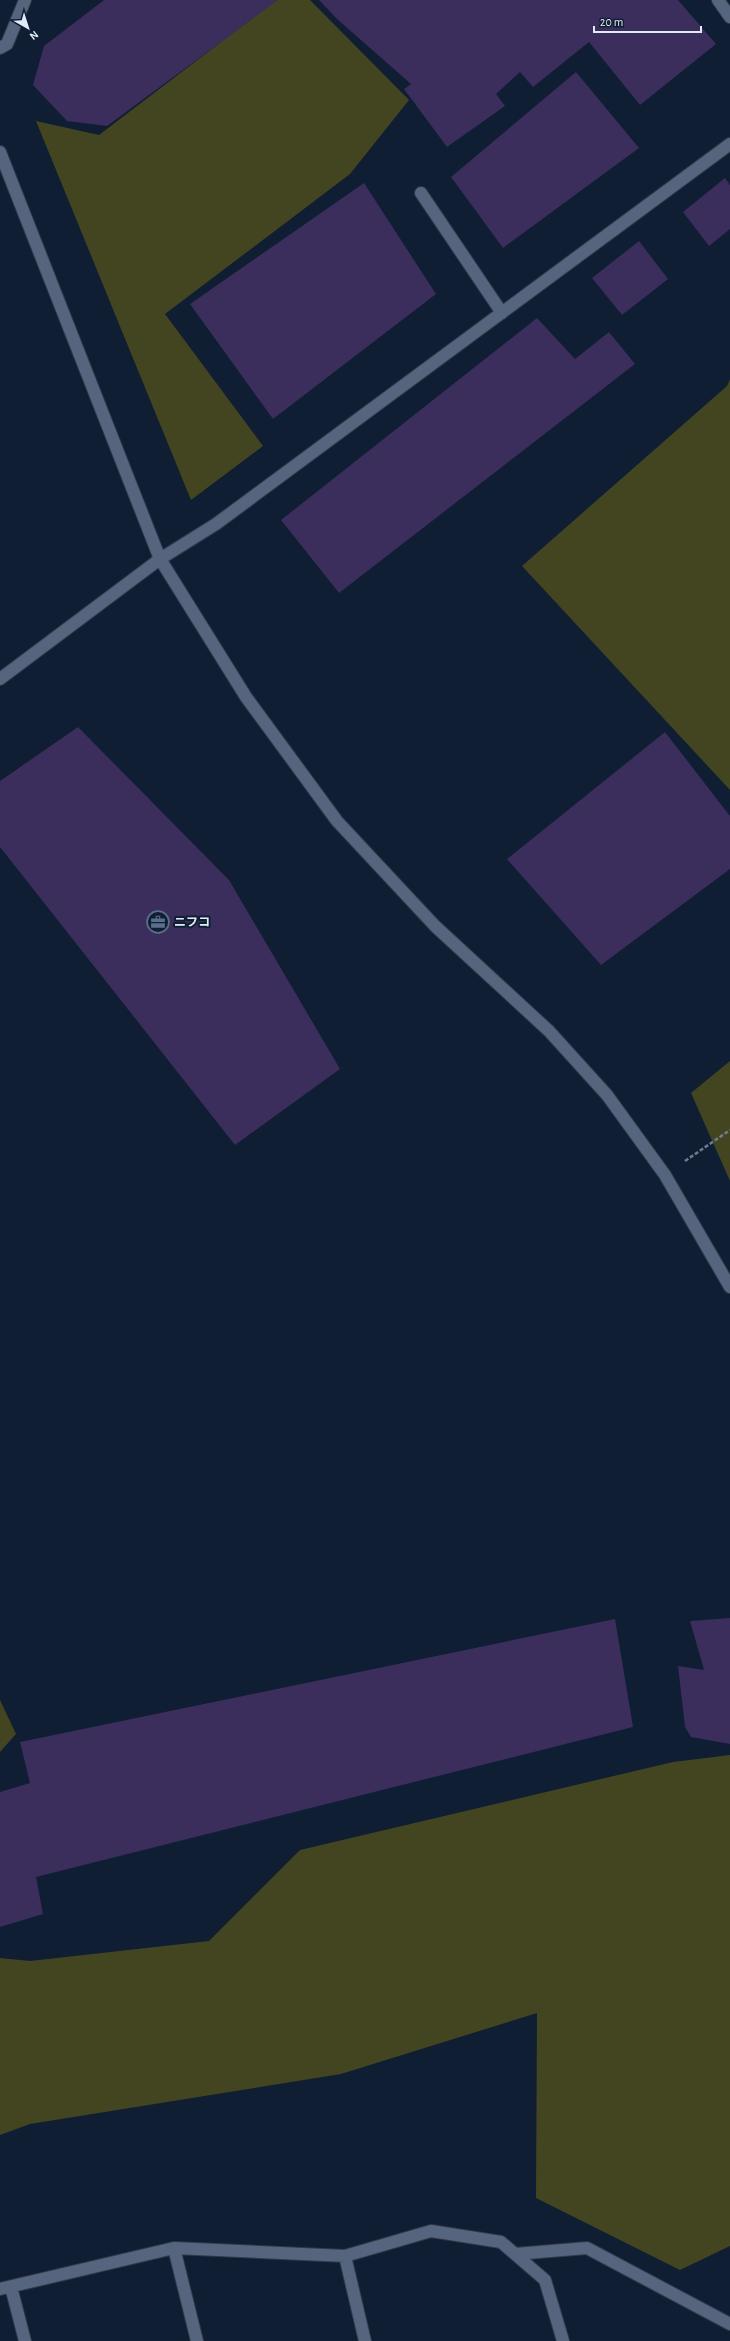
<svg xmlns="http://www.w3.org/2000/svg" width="730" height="2341" viewBox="0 0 730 2341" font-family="'Alegreya Sans','Noto Sans JP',sans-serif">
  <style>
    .green { fill: #434521 }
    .building { fill: #3b2d5c }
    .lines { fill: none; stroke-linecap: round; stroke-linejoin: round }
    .minor-casing { stroke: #31394a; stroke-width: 14 }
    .path { stroke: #6e7c8d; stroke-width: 2.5; stroke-dasharray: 4 2; stroke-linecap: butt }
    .minor { stroke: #54657d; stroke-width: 12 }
    .labels { text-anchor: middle; stroke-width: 4; stroke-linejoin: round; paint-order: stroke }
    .poi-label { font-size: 12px; font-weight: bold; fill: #e0ebf9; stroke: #0f1e32; text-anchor: start }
  </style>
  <rect width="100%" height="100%" fill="#0f1e32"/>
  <path class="green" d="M276 0H310L409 100 350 174 165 314 263 446 191 500 36 121 99 135Z
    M730 379V790L522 566 727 386Z
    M730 1061V1181L691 1093Z
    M0 1700 16 1734 0 1752Z
    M730 1755V2246L680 2270 536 2198 537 2013 341 2074 30 2124 0 2135V1958L30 1961 209 1941 300 1850 673 1762Z"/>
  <path class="building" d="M104 0H278L107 126 67 121 33 85 44 46Z
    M319 0H678L716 44 640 105 589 42 533 87 520 72 496 94 505 106 447 147 404 89 411 84 337 19Z
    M576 72 639 148 503 248 451 177Z
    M725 178 730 185V229L709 246 683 212Z
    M364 183 436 294 273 419 190 304Z
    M639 241 668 279 622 315 592 278Z
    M537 318 575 359 609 332 635 364 339 593 281 520Z
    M78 727 229 880 340 1069 235 1145 0 847V781Z
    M665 732 730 816V869L601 965 507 859Z
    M730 1618V1744L691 1737 685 1727 678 1666 704 1670 690 1621Z
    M615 1619 633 1727 36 1877 43 1914 0 1927V1792L30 1783 20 1742Z"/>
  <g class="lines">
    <g class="minor-casing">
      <path id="minor" d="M718 0 730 17
        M0 48 7 44 25 0
        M0 152 160 559 246 697 337 821 435 926 549 1031 607 1095 665 1175 730 1287
        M421 193 502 313
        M0 679 160 559 216 524 730 144
        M174 2248 197 2341
        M515 2254 587 2248 730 2324
        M345 2256 365 2341
        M11 2287 25 2341
        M0 2289 174 2248 345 2256 431 2231 501 2242 545 2280 563 2341"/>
    </g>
    <path class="path" d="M685 1161 730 1130"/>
    <use href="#minor" class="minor"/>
  </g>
  <defs>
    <g id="office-ring" transform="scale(1.15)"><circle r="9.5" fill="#0f1e32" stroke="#5c6f8a" stroke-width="1.5"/><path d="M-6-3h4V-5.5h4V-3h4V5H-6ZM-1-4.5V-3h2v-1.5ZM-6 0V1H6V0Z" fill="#5c6f8a"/></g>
  </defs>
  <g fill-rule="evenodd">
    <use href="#office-ring" x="158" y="922"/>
  </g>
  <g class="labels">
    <g class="poi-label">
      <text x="174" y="926">ニフコ</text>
    </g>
  </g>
  <g transform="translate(28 28) rotate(141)" stroke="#0f1e32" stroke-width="3" paint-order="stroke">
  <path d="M0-3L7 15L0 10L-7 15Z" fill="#e0ebf9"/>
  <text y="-6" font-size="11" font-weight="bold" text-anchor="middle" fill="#e0ebf9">N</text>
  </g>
  <path d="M594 26v6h107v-6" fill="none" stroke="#e0ebf9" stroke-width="2"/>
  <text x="600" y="26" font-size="12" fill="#e0ebf9" stroke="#0f1e32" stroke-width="3" paint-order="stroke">20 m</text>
</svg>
